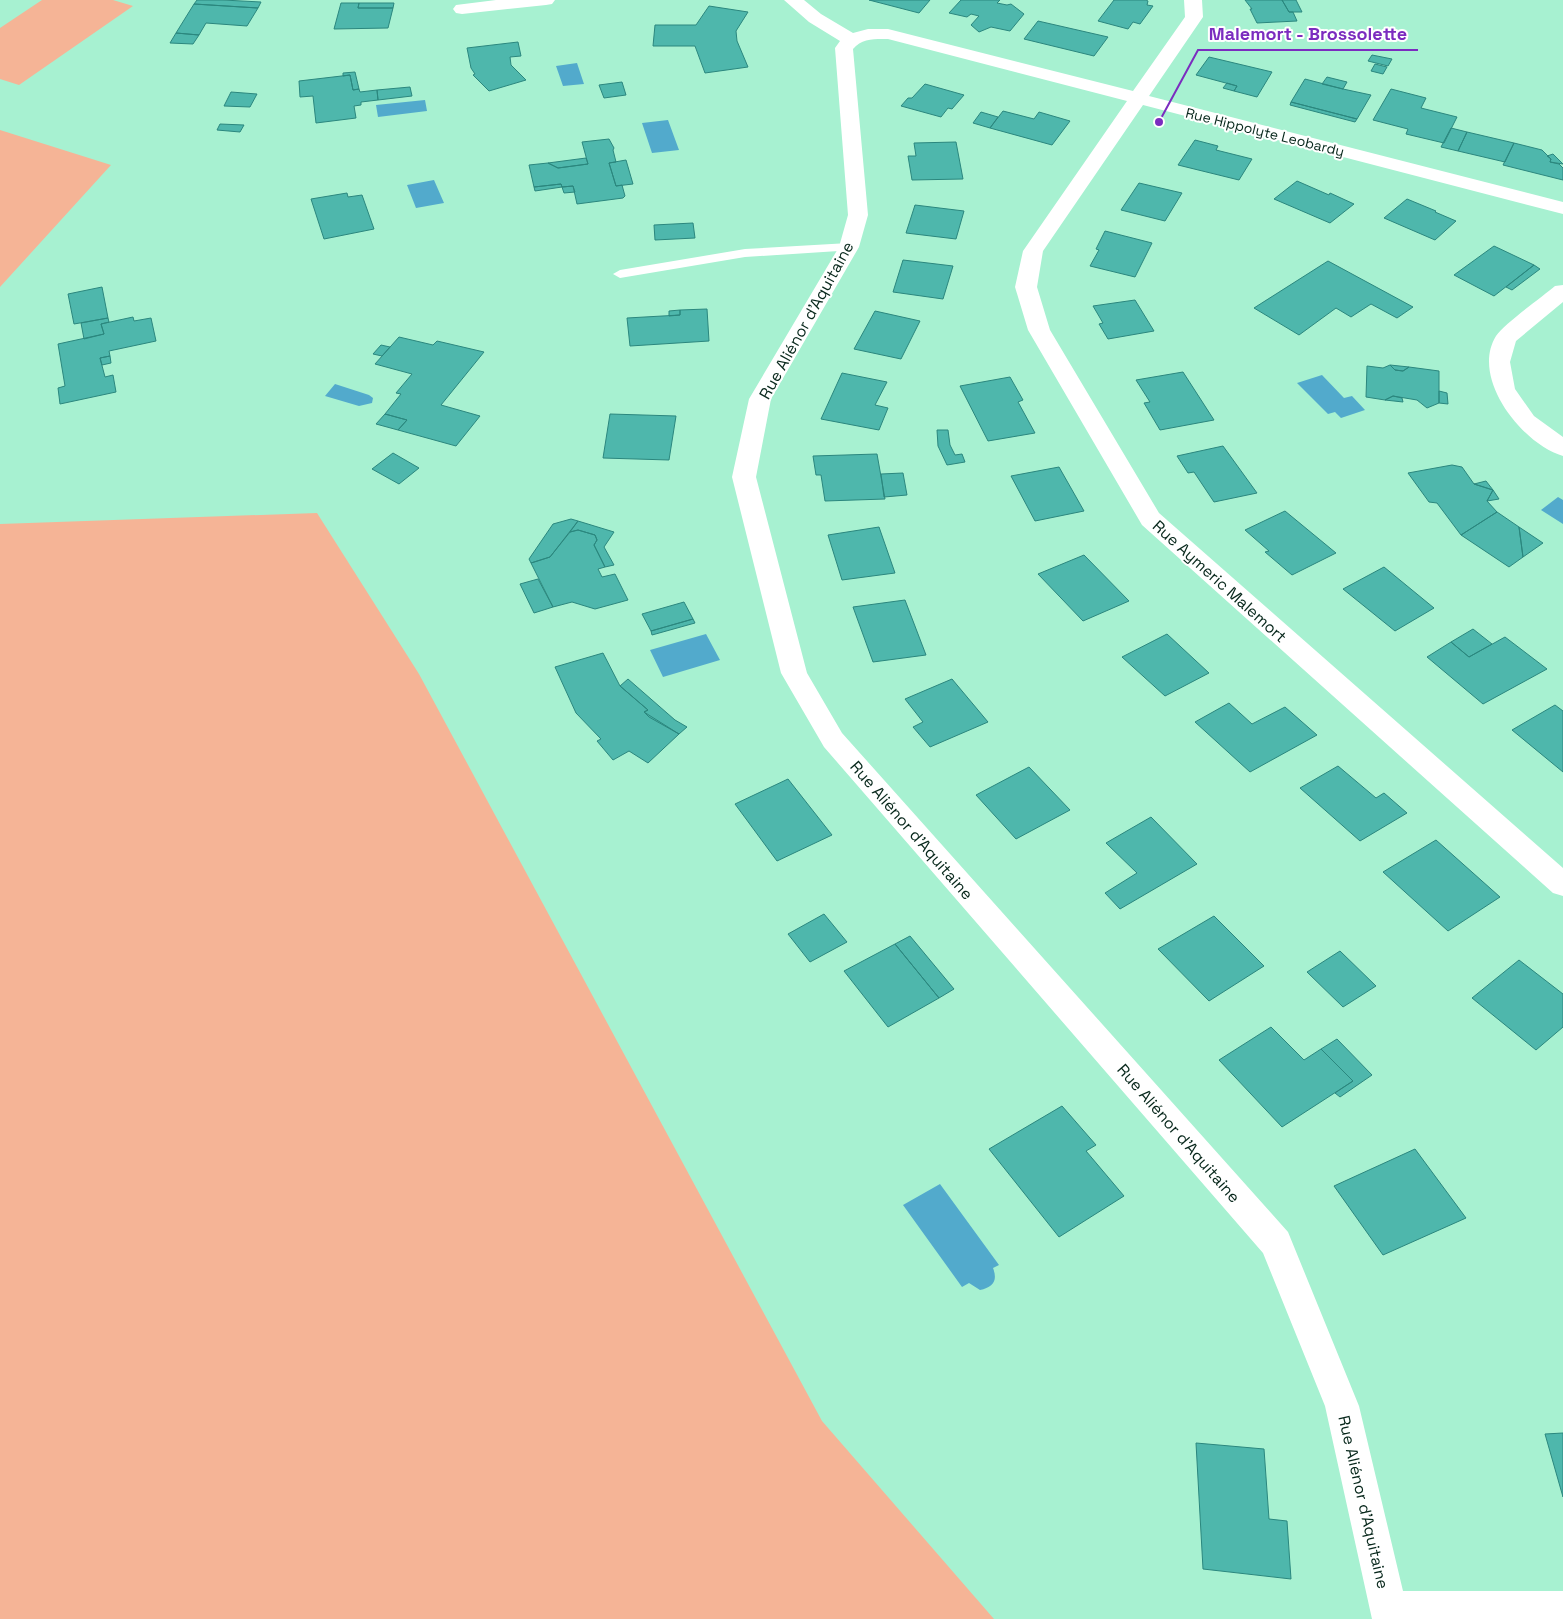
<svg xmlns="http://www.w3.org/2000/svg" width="1563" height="1619" viewBox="0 0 1563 1619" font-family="'Space Grotesk',sans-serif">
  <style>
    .green { fill: #f5b496 }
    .water { fill: #52aacc }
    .building { fill: #4eb7ac; stroke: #2b877e }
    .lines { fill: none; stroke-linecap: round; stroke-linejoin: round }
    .service { fill: #fff; fill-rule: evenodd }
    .minor { fill: #fff; fill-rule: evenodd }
    .labels { text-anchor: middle; stroke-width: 4; stroke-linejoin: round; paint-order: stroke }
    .far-street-label { font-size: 14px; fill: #07271b; stroke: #fff }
    .street-label { font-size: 16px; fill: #07271b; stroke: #fff }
    .leader { fill: none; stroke: #7b2cbf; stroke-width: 2 }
    .callout-dot { fill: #7b2cbf; stroke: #fff; stroke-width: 2 }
    .callout-label { font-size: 18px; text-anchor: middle; font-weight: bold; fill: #7b2cbf; stroke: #fff; stroke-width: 4; stroke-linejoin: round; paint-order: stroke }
  </style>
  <rect width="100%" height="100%" fill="#a7f1d1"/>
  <path class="green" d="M42 0H113L133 6 19 85 0 79V28Z
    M0 130 111 165 0 287Z
    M317 513 419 674 822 1421 994 1619H0V524Z"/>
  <path class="water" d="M577 63 584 84 563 86 556 66Z
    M425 100 427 111 378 117 376 105Z
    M668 120 679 150 652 153 642 123Z
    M434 180 444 203 416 208 407 185Z
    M1322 375 1344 398 1352 396 1365 410 1341 418 1335 412 1328 414 1297 383Z
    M335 384 369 395 373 398 372 403 359 406 325 396Z
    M1558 497 1563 500V524L1541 510Z
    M706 634 720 660 663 677 650 650Z
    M940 1184 999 1265 993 1268C998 1281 993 1287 980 1290L969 1283 962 1287 903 1205Z"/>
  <path class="building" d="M197 0H223L261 2 258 8 194 4Z
    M869 0H930L919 13Z
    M961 0H1000L997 3 1007 5 1011 4 1024 14 1010 31 991 27 979 32 971 25 979 16 971 14 967 17 949 13Z
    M1114 0H1146L1148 1 1147 5 1153 6 1140 24 1133 22 1128 29 1098 21Z
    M1245 0H1282L1289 12H1293L1297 21 1257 23 1250 9H1252Z
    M1282 0H1296L1302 12H1289Z
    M341 3H359L358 8H393L388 28 334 29Z
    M359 3H394L393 8H358Z
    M194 4 258 8 247 26 206 23 199 35 176 33Z
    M709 6 748 12 736 31 737 41 748 67 705 73 695 46H653L655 25H696Z
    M1038 21 1108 37 1094 56 1024 39Z
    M1218 31 1228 32 1224 39 1214 37Z
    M176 33 199 35 193 44 170 43Z
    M518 42 521 56 510 57 511 65 526 80 489 91 473 75 475 74 471 68 467 48Z
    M1372 55 1392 59 1388 66 1368 61Z
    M1209 57 1272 72 1257 97 1234 91 1237 86 1196 75Z
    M1375 64 1387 67 1383 74 1371 71Z
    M355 72 359 89 353 90 350 75 343 76V73Z
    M350 75 353 90 359 89 360 92 377 90 378 100 361 102V105L354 106 356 118 316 123 313 96 300 97 299 81Z
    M1327 77 1347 82 1343 89 1322 84Z
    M1305 79 1343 89 1371 95 1357 119 1291 102Z
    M622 82 626 95 604 98 599 85Z
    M1227 83 1237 86 1234 91 1223 88Z
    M925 84 964 95 952 109 948 108 941 117 901 106 908 98H912Z
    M410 87 412 96 378 100 377 90Z
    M1391 89 1426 98 1421 108 1457 117 1444 143 1406 134 1408 129 1373 120Z
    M231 92 257 94 250 107 224 106Z
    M1291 102 1357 119 1355 122 1290 105Z
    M1003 111 1034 119 1039 112 1070 121 1052 145 990 128Z
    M981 112 998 117 990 128 973 123Z
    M220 124 244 125 240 132 217 130Z
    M1451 128 1467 132 1458 151 1441 147Z
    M1467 132 1514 143 1505 162 1458 151Z
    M609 139 614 148 613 150 616 162 609 163 616 186 622 185 625 196 623 198 577 204 573 186 562 187 561 184 534 187 529 165 548 163 558 168 588 164 582 142Z
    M1195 140 1218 146 1216 150 1252 159 1239 180 1178 165Z
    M956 142 963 179 912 180 908 156H916L914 143Z
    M1514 143 1542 150 1551 159 1550 162 1559 164 1563 168V180L1503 165Z
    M1553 154 1563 164 1550 162 1551 159 1547 156Z
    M586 158 588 164 558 168 548 163Z
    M626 160 633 184 616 186 609 163Z
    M1297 181 1329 195 1330 193 1354 204 1330 223 1274 199Z
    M1139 183 1182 193 1165 221 1121 210Z
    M561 184 562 187 535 191 534 187Z
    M573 186 575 192 564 193 562 187Z
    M347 193 348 197 362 195 374 229 324 239 311 199Z
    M1407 199 1436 211 1435 212 1456 221 1435 240 1384 218Z
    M915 205 964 211 956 239 906 233Z
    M693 223 695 238 655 240 654 225Z
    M1105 231 1152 243 1135 277 1090 266 1099 250 1096 249Z
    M1494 246 1534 265 1494 296 1454 275Z
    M903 260 953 266 943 299 893 292Z
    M1328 261 1413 307 1397 318 1371 304 1351 317 1336 308 1299 335 1254 308Z
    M1534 265 1540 269 1512 290 1506 287Z
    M102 287 108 318 74 324 68 294Z
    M1135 300 1154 331 1108 339 1099 324 1103 323 1093 306Z
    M707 309 709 341 630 346 627 318 680 315V310Z
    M680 310V315L669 316V311Z
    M875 311 920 321 901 359 854 349Z
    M133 317 134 321 151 318 156 341 109 351 110 356 100 358 105 377 113 375 116 392 60 404 58 388 65 386 58 344 104 334 101 324Z
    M108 318 109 322 101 324 104 334 84 339 81 323Z
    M399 337 433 345 437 341 484 352 441 405 480 416 456 446 398 430 407 420 385 414 401 394 396 393 412 374 375 364Z
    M381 345 390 347 382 356 373 354Z
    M110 356 111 363 102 365 100 358Z
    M1390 365 1395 370 1403 371 1409 367 1439 371V403L1427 408 1417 400 1393 396 1385 400 1366 397 1367 366 1383 368Z
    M1390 365 1409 367 1403 371 1395 370Z
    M1183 372 1214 420 1160 430 1144 403 1150 402 1136 380Z
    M842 373 887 382 875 405 888 408 879 430 821 419Z
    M1010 377 1023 400 1018 402 1035 433 988 441 960 386Z
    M1439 391 1447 393 1448 404 1439 403Z
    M1393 396 1402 398 1403 402 1385 400Z
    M385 414 407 420 398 430 376 424Z
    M610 414 676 416 669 460 603 458Z
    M937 430H948L950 445 955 455 962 454 965 462 947 465 938 446Z
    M1223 446 1257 493 1214 502 1194 472 1188 473 1177 456Z
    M393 453 419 468 399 484 372 469Z
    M877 454 885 499 825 501 821 475H816L813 456Z
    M1452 465 1462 467 1474 484 1493 490 1487 501 1497 512 1461 535 1437 503 1429 502 1408 473Z
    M1059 467 1084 511 1035 521 1011 476Z
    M903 473 907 495 884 497 881 474Z
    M1486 481 1493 490 1474 484Z
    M1493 490 1499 499 1487 501Z
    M1285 511 1336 553 1292 575 1265 552 1269 551 1245 530Z
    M1497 512 1519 527 1523 557 1509 567 1461 535Z
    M571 519 578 521 550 557 531 563 529 559 553 524Z
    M578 521 614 532 604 547 614 565 605 567 594 545 597 540 595 535 578 530 570 532Z
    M879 527 895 573 842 580 828 535Z
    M1519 527 1543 543 1523 557Z
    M578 530 595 535 597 540 594 545 605 567 598 569 602 577 615 574 628 600 595 609 572 602 553 607 531 563 550 557 570 532Z
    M1084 555 1129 601 1083 621 1038 574Z
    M1384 567 1434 608 1395 631 1343 589Z
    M538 579 553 607 534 613 520 584Z
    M905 600 926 655 873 662 853 607Z
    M684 602 693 619 651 631 642 614Z
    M693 619 695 623 652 635 651 631Z
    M1473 629 1492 644 1469 657 1451 642Z
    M1167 634 1209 673 1165 696 1122 657Z
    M1505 637 1547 669 1483 704 1427 657 1451 642 1469 657Z
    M603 653 620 686 648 710 644 712 679 734 648 763 629 751 613 760 597 741 601 739 576 713 555 667Z
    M628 679 675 720 687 727 679 734 649 717 644 712 648 710 620 686Z
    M952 679 988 722 930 747 913 727 923 722 905 699Z
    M1229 703 1252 724 1285 707 1317 735 1250 772 1195 722Z
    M1555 705 1563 711V772L1512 730Z
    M1338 766 1376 798 1384 793 1407 813 1360 841 1300 788Z
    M1029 767 1070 810 1016 839 976 795Z
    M788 779 832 835 777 861 735 804Z
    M1151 817 1197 864 1120 909 1105 893 1137 873 1106 843Z
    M1436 840 1500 897 1448 931 1383 872Z
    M824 914 847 942 810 962 788 934Z
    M1214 916 1264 966 1209 1001 1158 949Z
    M910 936 954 989 939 998 895 944Z
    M895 944 939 998 888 1027 844 971Z
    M1340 951 1376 986 1343 1007 1307 972Z
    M1519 960 1563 994V1027L1536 1050 1472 998Z
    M1271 1027 1304 1060 1321 1049 1353 1081 1282 1127 1219 1060Z
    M1337 1039 1372 1075 1340 1097 1335 1093 1353 1081 1321 1049Z
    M1062 1106 1096 1145 1086 1151 1124 1196 1059 1237 989 1149Z
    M1415 1149 1466 1218 1383 1255 1334 1186Z
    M1563 1433V1497L1545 1434Z
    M1196 1443 1264 1449 1269 1519 1287 1521 1291 1579 1203 1569Z"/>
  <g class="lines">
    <path class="service" d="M849 243 856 247 854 250 745 257 620 278 613 274 620 270 745 249Z"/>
    <path class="minor" d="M496 0H555L552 4 546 5 462 14 456 13 453 9 456 5Z
      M784 0H804L821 14 853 33 868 29H888L1133 91 1185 17 1184 0H1202L1203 17 1149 96 1563 202V214L1143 105 1043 251 1037 287 1050 330 1159 513 1563 868V896L1553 893 1142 525 1028 330 1015 287 1023 251 1127 101 888 39C875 39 862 38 853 49L868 215 859 247 771 399 756 477 807 673 842 733 1288 1232 1359 1406 1403 1591H1563V1619H1372L1325 1406 1263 1253 824 747 781 673 732 477 749 399 839 247 848 215 835 48 840 41 809 22Z
      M1563 285V302L1516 341 1510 362 1515 389 1534 416 1563 437V456C1522 444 1470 378 1496 336 1504 324 1542 297 1555 286Z"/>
  </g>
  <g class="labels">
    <g class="far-street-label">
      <text transform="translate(1265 132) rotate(14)" y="5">Rue Hippolyte Leobardy</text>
    </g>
    <g class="street-label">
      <text transform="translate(806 320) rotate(-61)" y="6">Rue Aliénor d'Aquitaine</text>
      <text transform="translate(1220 581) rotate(42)" y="6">Rue Aymeric Malemort</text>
      <text transform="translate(912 830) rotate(49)" y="6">Rue Aliénor d'Aquitaine</text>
      <text transform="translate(1179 1133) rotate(49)" y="6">Rue Aliénor d'Aquitaine</text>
      <text transform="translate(1364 1502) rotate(77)" y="6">Rue Aliénor d'Aquitaine</text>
    </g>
  </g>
  <path class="leader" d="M1159 122L1198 50H1418"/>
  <circle class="callout-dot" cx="1159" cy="122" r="5"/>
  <g class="callout-label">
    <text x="1308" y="40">Malemort - Brossolette</text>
  </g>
</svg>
